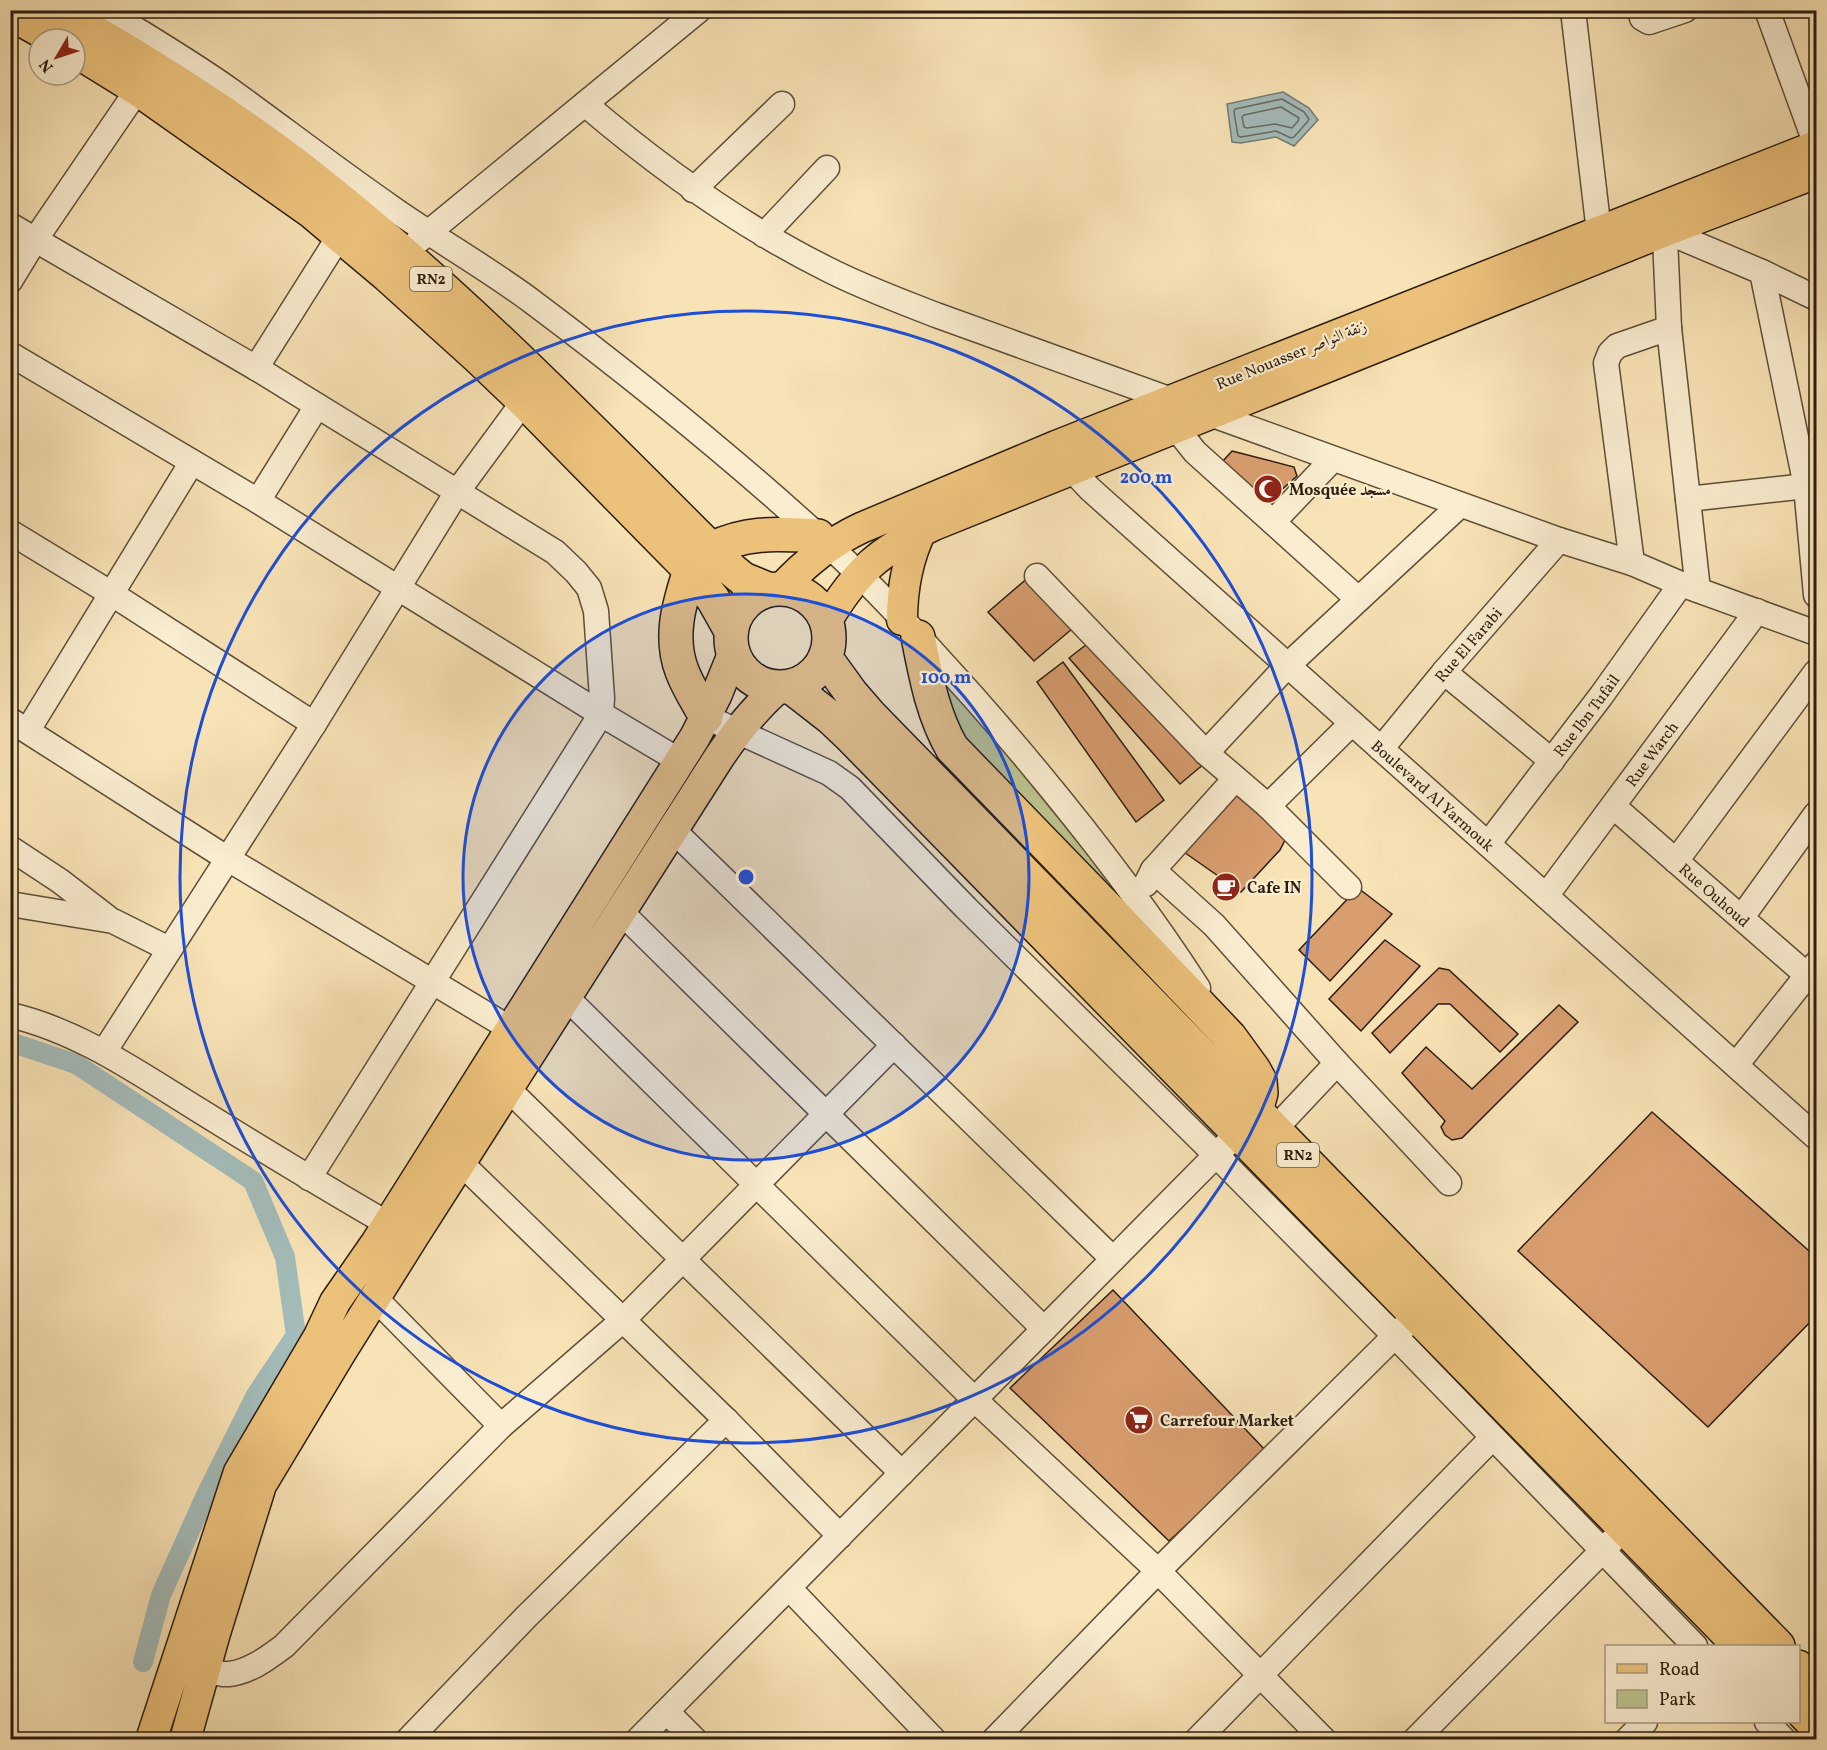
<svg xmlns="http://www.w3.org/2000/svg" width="1827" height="1750" viewBox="0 0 1827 1750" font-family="Vollkorn,Amiri,serif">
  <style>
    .green { fill: #bdc48e; stroke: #74704e; stroke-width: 1.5 }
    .water { fill: #a3bbb9; stroke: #737c75; stroke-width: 1.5 }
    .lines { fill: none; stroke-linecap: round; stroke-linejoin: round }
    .shore { stroke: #686c64; stroke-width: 1.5 }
    .canal { stroke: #a3bbb9; stroke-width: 20 }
    .building { fill: #d99e70; stroke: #2c1d0e; stroke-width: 1.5 }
    .minor-casing { stroke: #5f4e38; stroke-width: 27 }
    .major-casing { stroke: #2c1d0e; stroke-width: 33 }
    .highway-casing { stroke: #2c1d0e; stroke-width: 36 }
    .minor { stroke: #faedd0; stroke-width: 24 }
    .major { stroke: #ecc27b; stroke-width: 30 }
    .highway { stroke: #ecc27b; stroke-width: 33 }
    .ring { fill: none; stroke: #1d4ed8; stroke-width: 3 }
    .labels { text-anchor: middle; stroke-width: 4.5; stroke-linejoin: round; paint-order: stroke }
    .shield { fill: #faedd0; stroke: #6a5b48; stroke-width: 1.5 }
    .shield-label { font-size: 15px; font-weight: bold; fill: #2c1d0e }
    .street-label { font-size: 16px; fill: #2c1d0e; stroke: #faedd0 }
    .poi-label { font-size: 16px; font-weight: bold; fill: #2c1d0e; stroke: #faedd0; text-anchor: start }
    .centre { fill: #1d4ed8; stroke: #faedd0; stroke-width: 3 }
    .ring-label { font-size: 18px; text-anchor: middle; font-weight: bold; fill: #1d4ed8; stroke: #faedd0; stroke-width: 4.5; stroke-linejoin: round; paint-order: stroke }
  </style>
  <rect width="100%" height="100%" fill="#f8e3b6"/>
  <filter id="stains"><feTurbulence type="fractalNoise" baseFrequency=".00333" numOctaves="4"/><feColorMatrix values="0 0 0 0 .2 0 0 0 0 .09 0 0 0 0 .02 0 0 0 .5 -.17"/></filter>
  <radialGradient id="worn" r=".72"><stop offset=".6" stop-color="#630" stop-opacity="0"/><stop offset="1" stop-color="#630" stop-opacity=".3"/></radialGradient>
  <path class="green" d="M940 679 948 682 1132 909 1131 914 956 739Z"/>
  <path class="water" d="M1283 92 1309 108 1318 120 1294 146 1276 137 1241 143 1232 142 1227 104Z"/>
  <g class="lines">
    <path class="shore" d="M1282 99 1304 112 1309 119 1308 121 1294 137 1291 138 1276 131 1241 137 1238 136 1234 112 1235 109Z
      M1281 107 1299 118 1298 121 1292 128 1275 124 1247 128 1244 127 1242 117 1244 115Z"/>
    <path class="canal" d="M10 1042 76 1064 253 1181 285 1257 296 1335 256 1395 206 1495 161 1595 143 1662"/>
  </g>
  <path class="building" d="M1232 451 1294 467 1297 476 1268 502 1222 462Z
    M1030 576 1072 629 1034 661 988 612Z
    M1091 641 1205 763 1180 784 1069 658Z
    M1063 662 1164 800 1136 822 1037 682Z
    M1236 790 1288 834 1280 850 1241 892 1181 850Z
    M1358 888 1392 914 1330 981 1299 950Z
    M1385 940 1420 966 1361 1031 1329 999Z
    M1439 968 1449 970 1518 1034 1500 1052 1450 1004H1438L1390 1053 1372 1033Z
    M1559 1005 1578 1022 1462 1138 1452 1140 1445 1135 1441 1127 1445 1121 1402 1073 1426 1047 1472 1089Z
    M1652 1112 1816 1257V1316L1708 1427 1518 1251Z
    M1113 1290 1266 1451 1169 1541 1010 1388Z"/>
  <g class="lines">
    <g class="minor-casing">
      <g id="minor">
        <path d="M104 10C147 36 189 61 230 90 284 129 337 170 392 208 439 241 489 269 534 303 634 378 735 460 827 544 880 592 928 647 976 700 1056 791 1132 886 1198 988"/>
        <path d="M1573 10 1599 232"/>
        <path d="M1640 10 1642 18 1649 22 1685 10"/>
        <path d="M1767 10 1816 145"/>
        <path d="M585 104C660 168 739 225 827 269 862 287 900 301 936 315L1559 540 1632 563 1681 584 1816 633"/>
        <path d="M693 190 782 104"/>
        <path d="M1664 215 1669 328 1698 590"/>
        <path d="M10 225 256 368 555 552 576 572 589 588 596 611 602 698 601 714 309 1178"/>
        <path d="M1665 231 1762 272 1816 298"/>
        <path d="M764 235 827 168"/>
        <path d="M418 241 699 10"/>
        <path d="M1762 272 1806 486 1816 595"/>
        <path d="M10 281 35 240 138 89"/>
        <path d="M10 354 258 501 601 714 680 761"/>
        <path d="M256 368 340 235"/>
        <path d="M1172 412 1176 428 1195 452 1358 599"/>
        <path id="s1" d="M1062 455 1072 470 1090 489 1816 1137"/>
        <path d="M1688 499 1816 485"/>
        <path d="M258 501 317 406"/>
        <path d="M1273 522 1333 459"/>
        <path d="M10 532 112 594 314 724"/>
        <path d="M1632 563 1606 363 1610 353 1617 346 1669 328"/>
        <path d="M1037 576 1206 753 1268 806 1349 887"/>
        <path d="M1444 672 1552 761"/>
        <path d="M706 717 829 773 850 788 966 908 1216 1155 1395 1336 1695 1646"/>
        <path d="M10 720 228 859 511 1029"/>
        <path d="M28 730 192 462"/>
        <path id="s2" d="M1381 749 1444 672 1559 540"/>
        <path d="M1206 753 1287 666 1460 505"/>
        <path d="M1268 806 1352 723"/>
        <path id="s3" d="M1613 806 1816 983"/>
        <path d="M673 830 1113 1259"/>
        <path id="s4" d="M1488 844 1601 696 1681 584"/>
        <path d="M10 848 60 881 108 918"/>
        <path d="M1676 861 1816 672"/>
        <path d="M1153 870 1214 925 1337 1063 1449 1183"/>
        <path d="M1146 884 1153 870 1235 779"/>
        <path id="s5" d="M1546 896 1757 611"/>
        <path d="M10 904 113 921 169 949"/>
        <path d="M621 912 1044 1329"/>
        <path d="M1742 917 1816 814"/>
        <path d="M566 997 974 1399 1158 1571 1324 1740"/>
        <path d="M10 1015C79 1031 137 1072 197 1109 260 1148 324 1187 388 1224"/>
        <path d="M104 1052 314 724 457 492 524 401"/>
        <path d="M1736 1065 1816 964"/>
        <path d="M508 1089 902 1473"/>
        <path d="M1274 1130 1337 1063"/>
        <path d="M461 1163 726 1420 840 1536"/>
        <path d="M375 1298 501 1426"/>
        <path d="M789 1588 934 1740"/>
        <path d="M188 1662C200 1667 216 1675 229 1674 249 1672 268 1658 284 1646L501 1426 623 1320 894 1045"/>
        <path d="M667 1712 695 1740"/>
        <path d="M1767 1722 1784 1740"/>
        <path d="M408 1740 526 1617 726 1420"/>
        <path d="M638 1740 1226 1145"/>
        <path d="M994 1740 1158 1571 1407 1324"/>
        <path d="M1197 1740 1492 1438"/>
        <path d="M1415 1740 1612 1541"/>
        <path d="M1627 1740 1645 1722"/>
      </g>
    </g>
    <g class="major-casing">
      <path id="major" d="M781 589C805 563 829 543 861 528L1056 446 1816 146
        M902 620C902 588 907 560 921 531
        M826 622C857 570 879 551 934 525L1665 231 1816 173
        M151 1740 239 1472 319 1336 335 1302 376 1243 695 737 716 696 733 654
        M185 1740 215 1633 261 1485 341 1352 413 1237 718 759C736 732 754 709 778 688"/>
    </g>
    <g class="highway-casing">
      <path id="highway" d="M56 10C141 58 226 111 304 171 458 291 593 432 732 570L743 579 770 590
        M10 13 56 39
        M75 50 138 89 311 211 387 275 479 358 524 401 690 570 713 599 731 631
        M711 549C748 531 778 534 818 536
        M690 570C679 604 669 637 682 671 688 687 698 702 706 717
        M731 638a49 49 0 1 1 98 0a49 49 0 1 1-98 0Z
        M918 637C926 676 932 713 952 748L1113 914 1230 1037 1254 1070 1260 1081 1261 1093 1256 1111
        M825 657 851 693 870 715 1778 1646
        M790 686 831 718 850 736 1740 1646
        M1798 1667 1816 1686
        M1798 1707 1816 1726"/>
    </g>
    <use href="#minor" class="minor"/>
    <use href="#major" class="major"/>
    <use href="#highway" class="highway"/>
  </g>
  <circle cx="746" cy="877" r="283" fill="#1d4ed8" fill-opacity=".12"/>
  <g class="ring">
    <circle cx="746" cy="877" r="283"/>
    <circle cx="746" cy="877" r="566"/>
  </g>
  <defs>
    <g id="mosque-disc" transform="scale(1.5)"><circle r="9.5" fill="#8f2418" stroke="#faedd0"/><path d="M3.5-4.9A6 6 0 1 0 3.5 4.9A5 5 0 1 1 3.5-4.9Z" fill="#fff"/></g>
    <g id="cafe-disc" transform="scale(1.5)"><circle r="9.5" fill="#8f2418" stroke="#faedd0"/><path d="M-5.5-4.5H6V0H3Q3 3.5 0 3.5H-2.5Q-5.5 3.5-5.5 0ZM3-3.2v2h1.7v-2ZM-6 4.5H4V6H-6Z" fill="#fff"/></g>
    <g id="supermarket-disc" transform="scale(1.5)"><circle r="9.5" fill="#8f2418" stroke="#faedd0"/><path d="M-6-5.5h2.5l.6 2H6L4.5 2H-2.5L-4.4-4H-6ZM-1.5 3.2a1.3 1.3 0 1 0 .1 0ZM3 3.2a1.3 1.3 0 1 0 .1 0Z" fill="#fff"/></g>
  </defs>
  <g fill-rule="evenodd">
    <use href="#mosque-disc" x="1268" y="489"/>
    <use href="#cafe-disc" x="1226" y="887"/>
    <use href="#supermarket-disc" x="1139" y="1420"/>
  </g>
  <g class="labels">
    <g class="shield">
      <rect x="410" y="267" width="42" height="24" rx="4.5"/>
      <rect x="1277" y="1143" width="42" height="24" rx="4.5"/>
    </g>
    <g class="shield-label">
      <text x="431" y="284">RN2</text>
      <text x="1298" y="1160">RN2</text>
    </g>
    <g class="street-label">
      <text transform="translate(1291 354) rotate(-22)" y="6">Rue Nouasser زنقة النواصر</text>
      <text dy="6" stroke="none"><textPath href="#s2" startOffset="136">Rue El Farabi</textPath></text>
      <text dy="6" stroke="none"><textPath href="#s4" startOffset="162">Rue Ibn Tufail</textPath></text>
      <text dy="6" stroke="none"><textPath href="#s5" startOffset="177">Rue Warch</textPath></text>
      <text dy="6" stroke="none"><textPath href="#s1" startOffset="504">Boulevard Al Yarmouk</textPath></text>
      <text dy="6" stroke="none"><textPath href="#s3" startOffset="135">Rue Ouhoud</textPath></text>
    </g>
    <g class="poi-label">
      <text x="1289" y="495">Mosquée مسجد</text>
      <text x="1247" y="893">Cafe IN</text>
      <text x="1160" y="1426">Carrefour Market</text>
    </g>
  </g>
  <circle cx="746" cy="877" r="9" class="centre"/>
  <g class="ring-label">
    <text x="1146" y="483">200 m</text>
    <text x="946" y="683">100 m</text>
  </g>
  <rect width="1827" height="1750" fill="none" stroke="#f8e3b6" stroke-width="36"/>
  <rect x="12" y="12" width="1803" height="1726" fill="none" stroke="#2c1d0e" stroke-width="3"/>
  <rect x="18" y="18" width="1791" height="1714" fill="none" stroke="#2c1d0e" stroke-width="1.5"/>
  <rect x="1605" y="1645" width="195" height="78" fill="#faedd0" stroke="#a89a82" stroke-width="1.5"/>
  <rect x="1617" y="1664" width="30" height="9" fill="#ecc27b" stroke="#a89a82" stroke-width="1.5"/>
  <text x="1659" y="1675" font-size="18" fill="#2c1d0e">Road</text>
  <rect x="1617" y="1690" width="30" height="18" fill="#bdc48e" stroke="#a89a82" stroke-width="1.5"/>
  <text x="1659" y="1705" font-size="18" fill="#2c1d0e">Park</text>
  <g transform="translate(57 57) rotate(231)"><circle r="28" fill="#faedd0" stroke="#a89a82" stroke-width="1.5"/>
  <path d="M0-4.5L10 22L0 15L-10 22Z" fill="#8f2418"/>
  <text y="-9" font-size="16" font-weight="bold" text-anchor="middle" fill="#2c1d0e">N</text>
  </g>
  <rect width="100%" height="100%" filter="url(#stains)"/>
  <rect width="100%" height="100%" fill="url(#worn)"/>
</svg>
